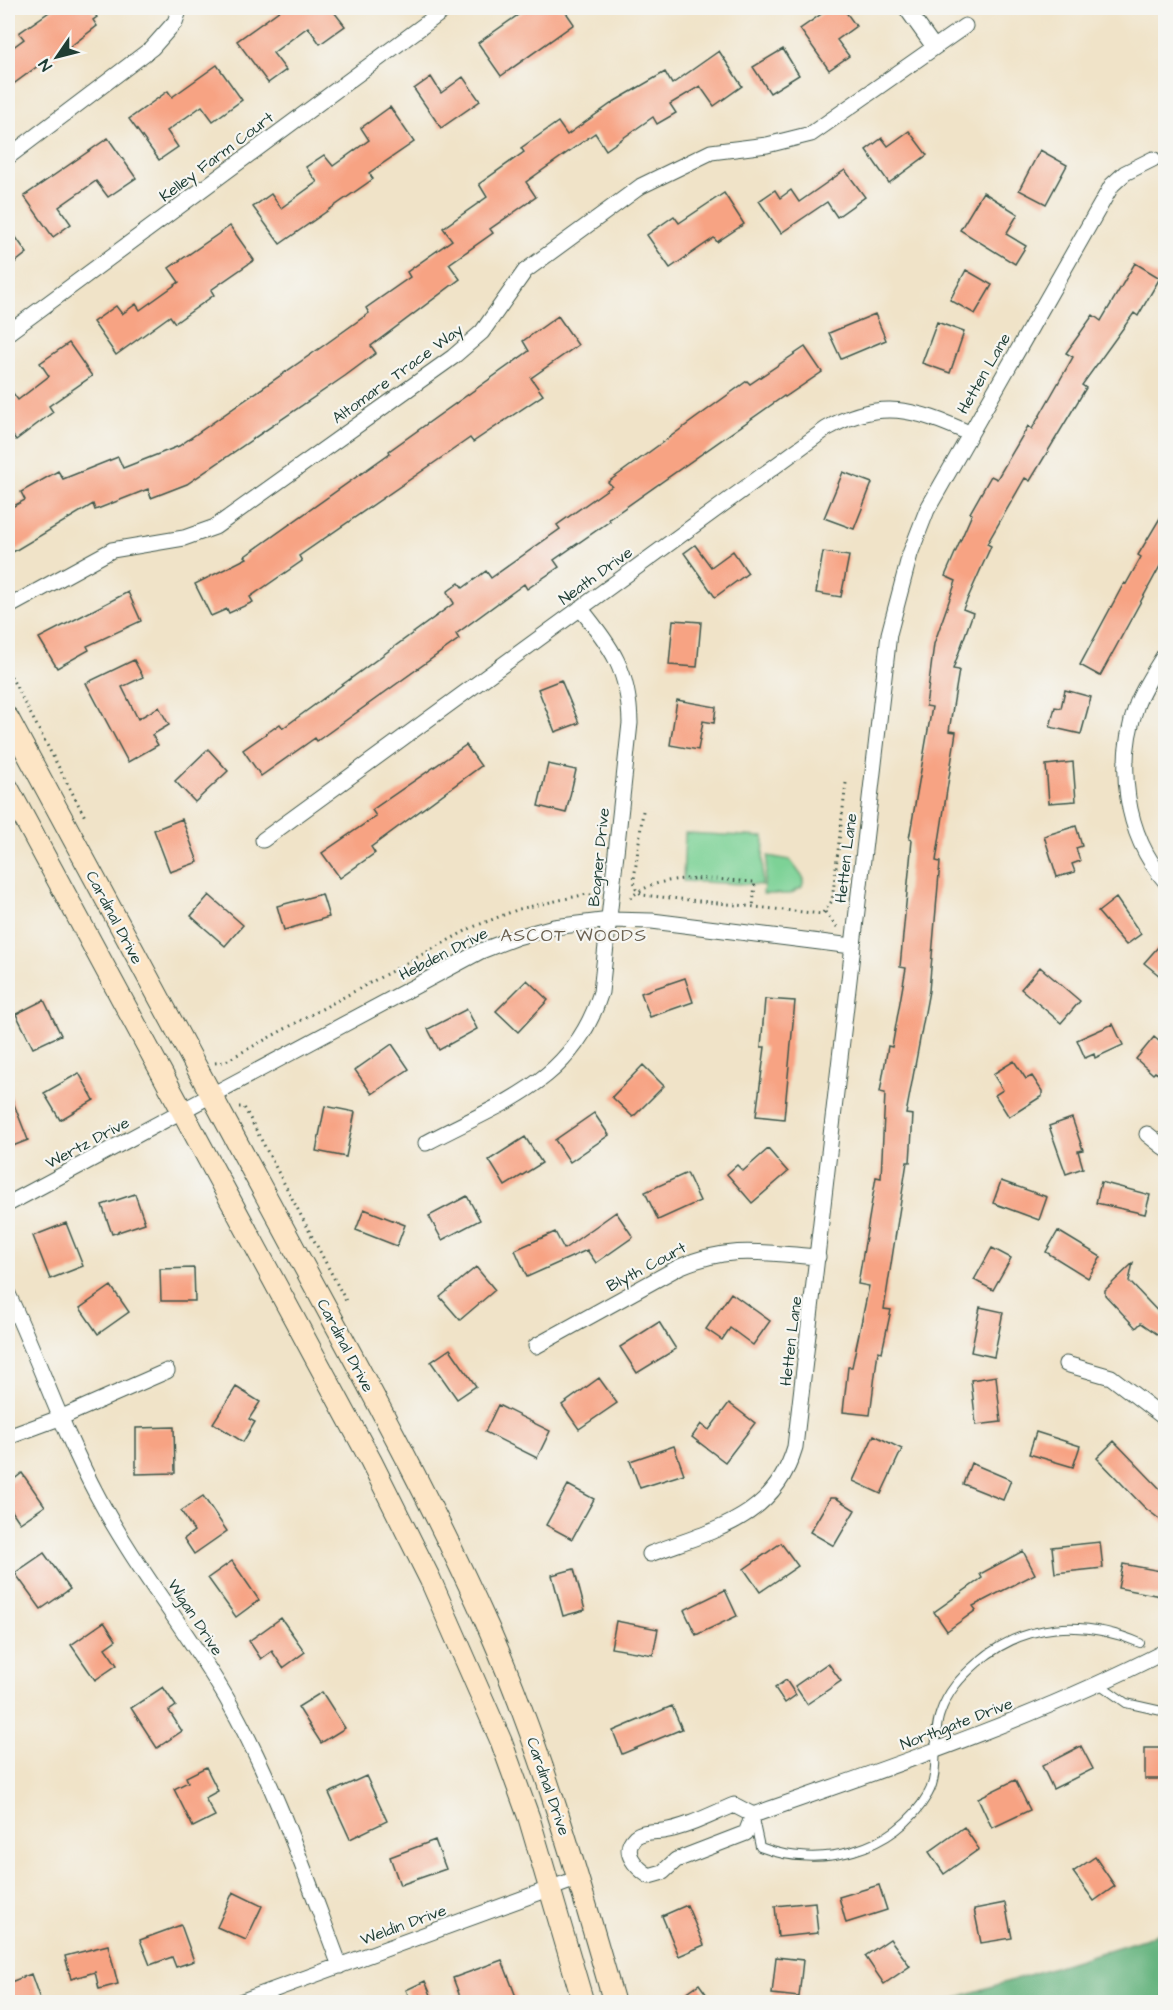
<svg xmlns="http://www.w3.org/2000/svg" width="1173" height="2010" viewBox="0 0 1173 2010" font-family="'Architects Daughter',sans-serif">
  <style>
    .green { fill: #7dd296; stroke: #4e8865; stroke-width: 1.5 }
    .forest { fill: #66b47f; stroke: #42785a; stroke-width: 1.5 }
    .building { fill: #f7a383 }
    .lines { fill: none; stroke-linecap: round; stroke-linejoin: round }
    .service-casing { stroke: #3e564a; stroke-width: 10 }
    .minor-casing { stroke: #3e564a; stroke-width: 17 }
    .secondary-casing { stroke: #3e564a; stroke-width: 23 }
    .path { stroke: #3e564a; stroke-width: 3; stroke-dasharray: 1.5 4.5; stroke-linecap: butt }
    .service { stroke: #fff; stroke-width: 8 }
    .minor { stroke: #fff; stroke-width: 15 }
    .secondary { stroke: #fde5c5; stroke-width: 21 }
    .labels { text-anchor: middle; stroke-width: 4.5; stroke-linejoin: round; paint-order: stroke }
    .street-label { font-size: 16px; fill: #1f3d34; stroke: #f6f6f2 }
    .neighbourhood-label { font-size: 18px; letter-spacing: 1.5px; fill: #6b6150; stroke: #f6f6f2 }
  </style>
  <rect width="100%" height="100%" fill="#f6f6f2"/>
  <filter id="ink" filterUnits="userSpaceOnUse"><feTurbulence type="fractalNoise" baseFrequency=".0167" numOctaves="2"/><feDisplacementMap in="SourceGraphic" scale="12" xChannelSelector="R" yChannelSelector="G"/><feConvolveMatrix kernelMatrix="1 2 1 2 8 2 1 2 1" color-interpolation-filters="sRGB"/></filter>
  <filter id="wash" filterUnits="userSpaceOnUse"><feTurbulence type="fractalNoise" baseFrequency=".008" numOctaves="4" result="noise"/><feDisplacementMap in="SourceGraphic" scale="24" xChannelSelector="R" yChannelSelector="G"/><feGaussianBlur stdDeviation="1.35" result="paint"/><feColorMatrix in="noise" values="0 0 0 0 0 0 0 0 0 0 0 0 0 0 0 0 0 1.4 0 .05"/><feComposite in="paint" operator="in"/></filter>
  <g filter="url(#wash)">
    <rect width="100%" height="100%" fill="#f0e3c8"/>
    <path class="green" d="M685 833 764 837 762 885 683 881Z
      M768 856 790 860 804 879 802 887 790 894H763Z"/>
    <path class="forest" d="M1165 1929V2002H942L1147 1938Z"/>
    <g id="blocks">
      <path class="building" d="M55 8H90L97 17 93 20 97 26 45 66 42 63 8 88V51L24 39 19 33Z
        M283 8H331L345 26 320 44 308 27 273 53 286 70 268 83 237 41Z
        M528 8H563L574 24 501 76 478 43Z
        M830 8H843L856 26 837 40 849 56 829 70 800 29Z
        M783 49 799 75 770 93 753 67Z
        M719 51 742 86 714 106 700 86 670 104 676 113 657 124 653 117 606 150 595 133 526 182 536 197 490 229 493 233 449 264 460 279 371 346 376 353 345 376 187 484 151 498 148 489 95 510 93 504 8 555V509L25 500 21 492 58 471 63 479 118 457 123 468 179 446 323 346 369 313 366 308 410 277 407 272 452 240 443 228 487 197 479 184 524 152 521 148 558 122 567 135 615 101 665 72 672 84Z
        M217 65 242 100 213 121 202 106 167 131 178 147 159 160 129 119 168 91 172 97Z
        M431 77 441 93 463 77 480 101 441 128 414 89Z
        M390 107 414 142 369 173 373 179 280 244 253 207 271 194 281 208 317 182 306 167 324 155 333 166 369 140 361 128Z
        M909 131 927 155 889 183 866 150 882 138 888 146Z
        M108 138 136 178 108 197 96 181 59 207 71 224 53 237 24 196Z
        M1040 150 1067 165 1046 204 1019 190Z
        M845 170 865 197 837 217 827 202 781 233 759 201 775 190 780 198 791 190 799 202Z
        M983 192 1018 214 1006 234 1026 246 1015 264 960 230Z
        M724 193 744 224 717 242 714 238 670 268 647 235 674 216 679 223Z
        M8 226 27 253 8 268Z
        M230 226 254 260 211 290 214 295 175 323 170 316 116 355 93 322 116 306 122 314 136 304 140 310 179 282 169 268Z
        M1135 263 1160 278 1138 316 1134 313 1082 385 1086 388 1030 481 1025 478 987 544 991 546 963 609 973 613 953 669 959 670 949 731 956 732 936 861 940 862 929 991 906 1114 913 1115 910 1162H907L884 1309 891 1310 882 1352 878 1351 870 1415 843 1412 848 1367H852L869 1286 858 1284 876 1177 881 1178 885 1093 880 1092 888 1046 892 1047 906 968 900 967 912 840 909 839 932 707 926 706 934 644 956 581 945 576 972 514 970 513 991 476 997 479 1028 426 1032 429 1073 357 1066 353 1093 315 1101 321Z
        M966 270 992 285 975 314 950 300Z
        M875 314 886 340 841 359 829 333Z
        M558 316 578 345 531 378 543 395 473 442 470 438 457 447 299 556 302 561 250 597 253 602 229 613 227 609 211 616 195 584 247 558 245 556 390 453 389 451 529 351 523 341Z
        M937 322 964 332 950 373 922 363Z
        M69 343 92 376 49 406 53 412 16 440 8 429V386L18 400 49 376 40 363Z
        M805 347 822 372 785 397 784 396 609 519 610 521 554 560 559 567 527 589 524 584 456 634 459 639 317 741 315 738 261 776 243 750 280 724 283 728 454 603 447 592 459 583 463 588 486 571 491 578 560 529 557 525 612 486 608 482 747 381 750 384Z
        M843 472 872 483 854 529 824 518Z
        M1166 508V555L1100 676 1080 665 1124 583 1126 584 1141 557 1138 555Z
        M695 545 711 567 733 551 748 573 715 597 684 553Z
        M823 552 849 556 841 597 816 593Z
        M128 592 141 621 87 646 89 650 57 668 39 638Z
        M673 620 701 622 697 667 669 665Z
        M134 660 143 677 122 687 138 719 159 707 169 725 152 735 158 745 128 762 86 683Z
        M561 680 579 723 555 732 538 689Z
        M1065 690 1091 697 1081 734 1050 727 1055 707 1061 708Z
        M677 700 716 707 714 723 703 721 698 750 670 745Z
        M466 745 481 766 371 847 375 853 340 878 322 853 376 816 372 810Z
        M208 749 228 771 195 802 175 781Z
        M1073 762 1076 801 1049 803 1046 765Z
        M548 764 576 770 566 813 538 806Z
        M182 819 198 862 170 872 154 830Z
        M1076 826 1082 846 1076 848 1080 861 1072 864 1075 872 1057 877 1044 836Z
        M322 894 329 917 284 930 277 906Z
        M209 895 243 925 225 946 191 916Z
        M1116 898 1141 934 1126 945 1098 912Z
        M1166 938V981L1144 963Z
        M1040 967 1080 1001 1061 1023 1021 989Z
        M685 978 693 1002 650 1017 641 993Z
        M527 980 548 1000 518 1032 496 1011Z
        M765 999 795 1001 784 1119 756 1116 765 1047H761Z
        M44 1000 61 1035 33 1048 16 1014Z
        M467 1009 477 1029 439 1050 428 1029Z
        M1113 1024 1123 1045 1095 1058 1094 1054 1085 1058 1077 1040Z
        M1154 1037 1166 1047V1079L1155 1072 1153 1074 1136 1059Z
        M392 1044 409 1069 372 1094 355 1070Z
        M1014 1061 1026 1079 1032 1076 1042 1091V1096L1009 1117 995 1095 1003 1090 993 1074Z
        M643 1065 664 1086 633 1117 612 1097Z
        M79 1073 94 1100 60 1120 44 1093Z
        M8 1089 28 1140 8 1148Z
        M325 1106 355 1112 346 1157 316 1151Z
        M594 1113 609 1135 570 1162 555 1140Z
        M1072 1118 1083 1150 1078 1151 1083 1168 1066 1174 1049 1126Z
        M525 1137 542 1163 505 1186 489 1160Z
        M768 1149 788 1172 752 1203 727 1174 737 1165 743 1171Z
        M687 1173 700 1201 658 1220 645 1192Z
        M1001 1181 1047 1197 1039 1220 993 1203Z
        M1101 1182 1150 1195 1145 1214 1096 1203Z
        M135 1194 145 1223 112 1234 102 1205Z
        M467 1196 480 1220 442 1240 429 1216Z
        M364 1209 405 1225 397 1246 356 1230Z
        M616 1212 633 1237 596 1263 587 1250 527 1277 515 1250 555 1232 564 1249Z
        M66 1223 83 1266 50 1279 33 1236Z
        M1058 1231 1101 1257 1088 1278 1046 1252Z
        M992 1248 1011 1258 993 1290 974 1280Z
        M1133 1263 1129 1281 1166 1320V1340L1141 1323 1136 1328 1105 1295V1290Z
        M476 1267 495 1290 460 1320 440 1297Z
        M194 1268 195 1301H161L160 1269Z
        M111 1286 129 1312 98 1334 80 1308Z
        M731 1293 770 1321 753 1345 730 1328 722 1340 706 1329Z
        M980 1307 1003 1312 994 1357 971 1352Z
        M659 1322 676 1349 637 1373 620 1347Z
        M450 1349 476 1386 457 1399 431 1362Z
        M996 1376 1001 1422 976 1425 971 1380Z
        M599 1378 617 1403 579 1429 562 1405Z
        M236 1387 260 1402 249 1419 255 1422 243 1442 213 1423Z
        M729 1403 755 1423 725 1462 692 1437 701 1424 709 1430Z
        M498 1405 550 1431 537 1458 485 1432Z
        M174 1427 175 1473 136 1474V1428Z
        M1036 1432 1080 1446 1073 1467 1029 1454Z
        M874 1435 902 1449 881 1494 853 1481Z
        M1114 1441 1166 1495V1524L1145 1508 1097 1458Z
        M674 1446 684 1474 640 1488 630 1461Z
        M971 1463 1011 1480 1003 1500 963 1484Z
        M22 1473 45 1506 20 1523 8 1505V1484Z
        M568 1485 594 1499 572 1539 546 1525Z
        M203 1496 227 1531 194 1554 184 1539 194 1531 181 1511Z
        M830 1498H836L855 1510 834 1546 810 1532Z
        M1100 1542 1103 1568 1055 1573 1052 1547Z
        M781 1543 798 1566 760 1592 744 1569Z
        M1023 1551 1035 1574 973 1606 976 1610 947 1631 934 1612 982 1578 980 1574Z
        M44 1553 70 1589 41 1609 15 1573Z
        M232 1561 259 1600 236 1617 208 1578Z
        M1123 1564 1166 1572V1597L1118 1588Z
        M574 1569 585 1610 563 1616 552 1575Z
        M725 1590 737 1616 696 1635 684 1610Z
        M281 1618 305 1652 283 1668 272 1651 261 1659 249 1641Z
        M616 1621 658 1629 653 1655 611 1648Z
        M104 1622 116 1640 105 1648 117 1665 95 1680 71 1645Z
        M828 1663 841 1681 807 1704 795 1686Z
        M786 1680 796 1695 785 1703 775 1688Z
        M163 1687 176 1706 169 1711 182 1731 157 1748 131 1708Z
        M322 1692 345 1728 321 1743 298 1707Z
        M672 1706 682 1729 622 1754 613 1731Z
        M1081 1746 1093 1769 1053 1789 1042 1766Z
        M1145 1748H1166V1779H1145Z
        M206 1767 218 1791 205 1798 215 1816 193 1827 174 1789 188 1782 186 1777Z
        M366 1776 387 1821 350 1839 329 1793Z
        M1015 1780 1030 1810 992 1828 978 1798Z
        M964 1827 979 1849 944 1874 929 1852Z
        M435 1840 446 1869 400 1885 390 1857Z
        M1095 1857 1115 1886 1094 1901 1073 1872Z
        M879 1885 887 1910 846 1923 839 1897Z
        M233 1892 262 1906 246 1940 217 1927Z
        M815 1902 818 1933 778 1937 775 1906Z
        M1005 1903 1012 1938 981 1943 974 1909Z
        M687 1905 704 1945 679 1956 662 1916Z
        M181 1925 194 1961 176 1967 172 1957 150 1965 140 1940Z
        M890 1939 910 1966 884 1984 865 1956Z
        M108 1945 118 1984 99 1989 95 1972 71 1979 65 1956Z
        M776 1957 803 1960 799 1997 772 1994Z
        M502 1960 518 2002H462L453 1978Z
        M31 1974 41 2002H8V1983Z
        M425 1981 434 2002H412L406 1990Z
        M699 1984 712 2002H673Z"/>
    </g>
  </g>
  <g filter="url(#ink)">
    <use href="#blocks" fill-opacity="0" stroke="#3e564a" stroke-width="1.5"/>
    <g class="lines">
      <g class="service-casing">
        <path id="service" d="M1099 1684 1126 1703 1166 1712
          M754 1819 760 1847C819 1870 895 1852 928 1794 941 1772 931 1739 940 1714 947 1692 961 1677 977 1663 1024 1622 1084 1619 1140 1643"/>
      </g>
      <g class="minor-casing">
        <path id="minor" d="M906 8 934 47
          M8 157 152 48 175 22 180 8
          M8 333 447 8
          M8 607 112 550 184 538 215 527 453 357 482 332 525 271 641 186 711 152 767 145 811 134 965 26
          M1166 652C1156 669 1144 686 1137 704 1116 763 1124 834 1166 882
          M263 840 826 429C880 398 915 409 969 433
          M1147 1134 1166 1149
          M426 1143C502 1102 573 1083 601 992L630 723C629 671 612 647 580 608
          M8 1204 481 951 517 937 554 927 610 920 652 921 852 946
          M8 1294C39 1360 63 1432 98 1497 135 1567 187 1630 227 1699 275 1783 306 1876 340 1966
          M536 1346 679 1267C729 1245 765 1253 818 1257
          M1066 1364 1111 1377 1166 1419
          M8 1437 62 1417 167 1371
          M650 1554C713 1530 774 1519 795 1447L889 634 910 554 927 510 1112 185 1125 173 1153 159
          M753 1815 746 1833 676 1860 663 1872 649 1876C637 1868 620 1852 635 1837 642 1831 654 1832 663 1831 686 1828 712 1814 734 1805L753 1815C894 1766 1033 1719 1166 1651
          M240 2002 579 1878"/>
      </g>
      <g class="secondary-casing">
        <path id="secondary" d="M8 718C98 886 189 1054 280 1222 352 1356 427 1490 489 1629 542 1750 578 1876 614 2002
          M8 788 371 1461 430 1579 501 1741 529 1818 583 2002"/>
      </g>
      <path class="path" d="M8 671 85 817
        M643 811 634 880 636 889 642 895 822 914 832 901 846 783
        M630 898C662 870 716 880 755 882L753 908
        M825 912 837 927
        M215 1063 224 1062 473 927 519 909 587 894 595 896
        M239 1107H244L347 1303"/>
      <use href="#service" class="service"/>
      <use href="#minor" class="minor"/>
      <use href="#secondary" class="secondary"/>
    </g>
  </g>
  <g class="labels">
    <g class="street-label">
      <text transform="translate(216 156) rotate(-37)" y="6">Kelley Farm Court</text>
      <text transform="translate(397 373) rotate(-36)" y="6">Altomare Trace Way</text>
      <text transform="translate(983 373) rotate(-60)" y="6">Hetten Lane</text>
      <text transform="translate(595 575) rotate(-36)" y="6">Neath Drive</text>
      <text transform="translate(598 857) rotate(-84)" y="6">Bogner Drive</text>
      <text transform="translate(845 858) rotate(-83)" y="6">Hetten Lane</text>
      <text transform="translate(115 917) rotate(62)" y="6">Cardinal Drive</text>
      <text transform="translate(443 953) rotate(-27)" y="6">Hebden Drive</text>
      <text transform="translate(87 1142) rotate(-28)" y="6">Wertz Drive</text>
      <text transform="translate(646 1266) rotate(-28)" y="6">Blyth Court</text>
      <text transform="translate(790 1341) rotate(-83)" y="6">Hetten Lane</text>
      <text transform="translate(346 1345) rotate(62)" y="6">Cardinal Drive</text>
      <text transform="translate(196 1617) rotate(57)" y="6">Wigan Drive</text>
      <text transform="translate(956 1723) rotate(-21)" y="6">Northgate Drive</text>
      <text transform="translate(549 1786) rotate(71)" y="6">Cardinal Drive</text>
      <text transform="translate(403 1924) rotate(-20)" y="6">Weldin Drive</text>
    </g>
    <g class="neighbourhood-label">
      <text x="574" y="941">ASCOT WOODS</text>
    </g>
  </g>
  <rect width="1173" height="2010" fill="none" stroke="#f6f6f2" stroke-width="30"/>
  <g transform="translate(57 57) rotate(235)" stroke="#f6f6f2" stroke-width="4.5" paint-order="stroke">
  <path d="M0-4.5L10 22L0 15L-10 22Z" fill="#1f3d34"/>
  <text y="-9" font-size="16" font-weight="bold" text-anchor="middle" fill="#1f3d34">N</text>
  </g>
</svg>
